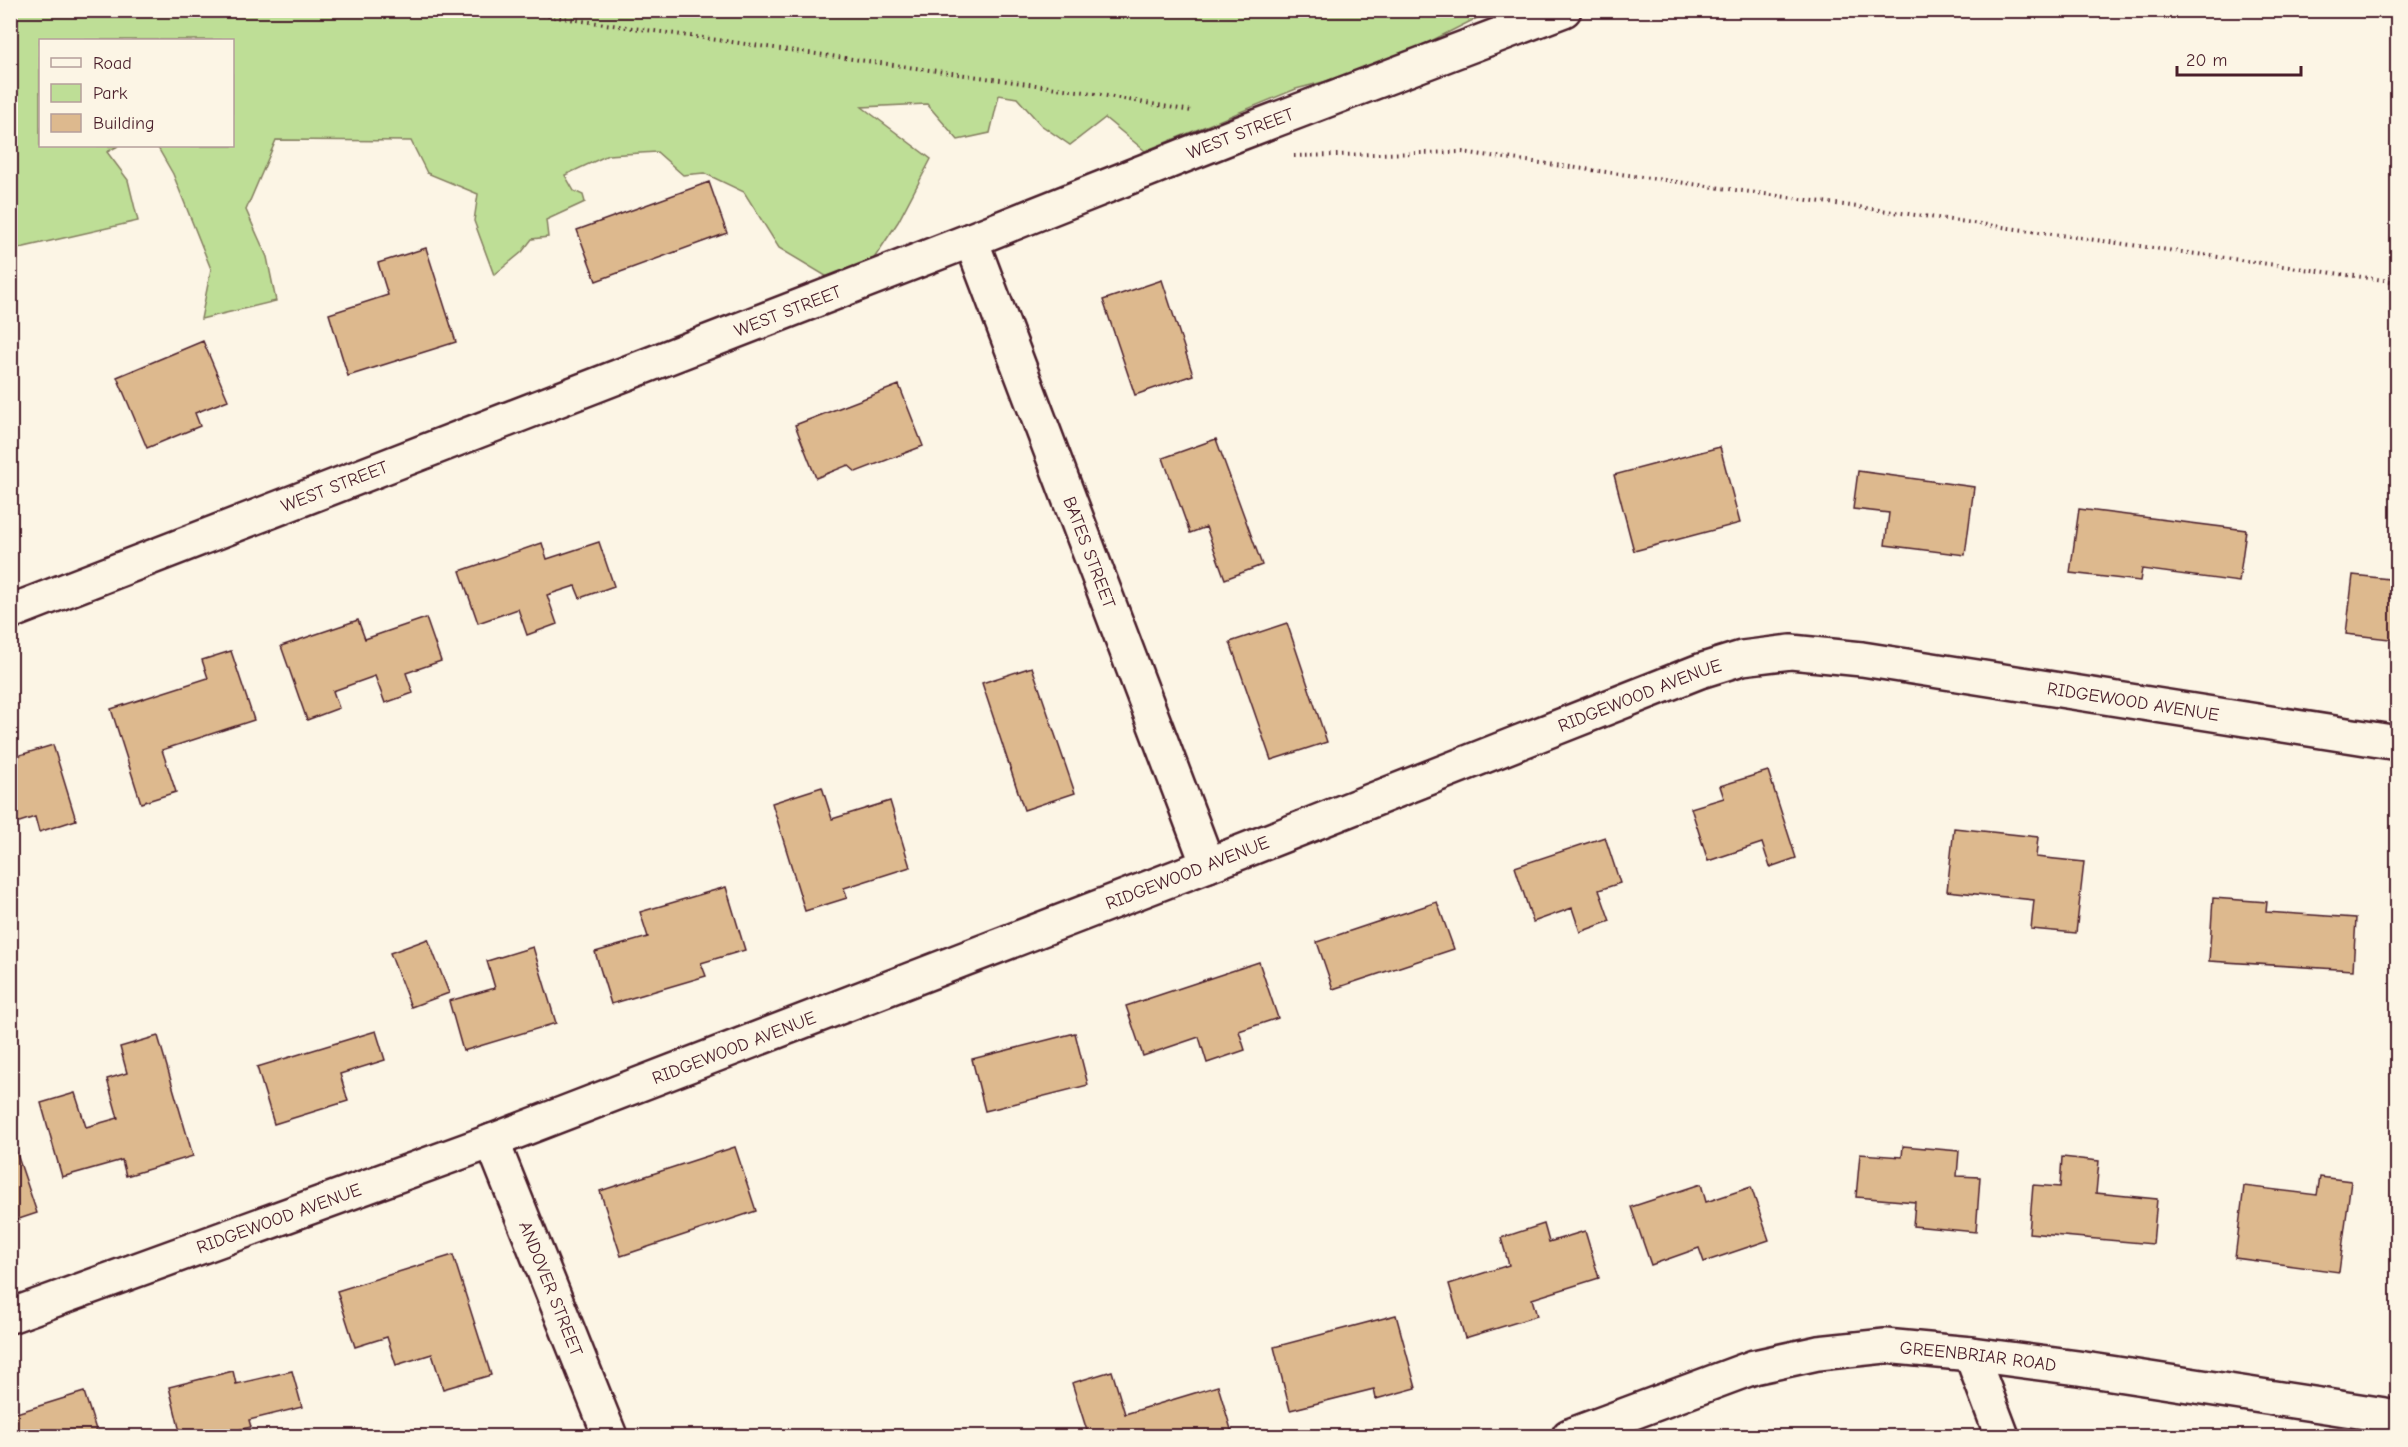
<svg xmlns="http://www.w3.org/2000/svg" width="2408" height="1447" viewBox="0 0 2408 1447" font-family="'Comic Neue',sans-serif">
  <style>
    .green { fill: #bede96; stroke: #847e60; stroke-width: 1.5 }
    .building { fill: #ddb98e; stroke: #4a1f2b; stroke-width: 1.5 }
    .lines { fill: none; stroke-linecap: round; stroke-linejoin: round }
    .street-casing { stroke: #4a1f2b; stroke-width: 38 }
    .secondary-casing { stroke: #4a1f2b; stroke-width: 38 }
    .path { stroke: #4a1f2b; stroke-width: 4; stroke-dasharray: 1.5 4.5; stroke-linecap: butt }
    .street { stroke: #fcf5e5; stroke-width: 33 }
    .secondary { stroke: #fcf5e5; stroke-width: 33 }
    .labels { text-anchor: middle; stroke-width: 5; stroke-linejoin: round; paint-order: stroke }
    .street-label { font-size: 18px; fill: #4a1f2b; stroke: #fcf5e5 }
  </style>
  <rect width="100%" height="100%" fill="#fcf5e5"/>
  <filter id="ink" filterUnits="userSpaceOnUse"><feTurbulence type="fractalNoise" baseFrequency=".0167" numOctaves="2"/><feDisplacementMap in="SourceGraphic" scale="12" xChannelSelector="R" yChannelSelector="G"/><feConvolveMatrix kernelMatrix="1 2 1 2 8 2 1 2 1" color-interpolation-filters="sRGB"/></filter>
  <g filter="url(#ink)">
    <path class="green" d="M10 11H1491L1377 68 1296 89 1145 151 1105 118 1070 145 1041 125 1017 98 999 95 990 133 958 140 927 104 862 107 931 159 898 222 871 263 829 278 779 248 744 192 704 173 683 175 657 152 608 155 565 175 574 191 583 195 585 202 546 220 548 237 532 239 522 252 494 275 474 221 478 194 427 173 411 141 276 140 246 210 267 257 276 301 201 319 211 269 173 174 157 146H232V40H40V146H118L107 152 128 180 138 221 11 250Z"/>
    <path class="building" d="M709 182 727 233 596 281 577 230Z
      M426 248 456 342 348 376 329 314 388 295 378 263Z
      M1162 280 1193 375 1135 395 1103 300Z
      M203 341 228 400 195 413 200 426 147 448 117 377Z
      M899 385 923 446 856 472 848 465 816 478 795 425Z
      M1216 439 1262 565 1225 579 1206 527 1190 533 1163 458Z
      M1720 447 1740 523 1634 551 1614 475Z
      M1858 471 1974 487 1965 555 1885 545 1889 513 1853 509Z
      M2079 509 2246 530 2239 582 2142 569 2140 581 2070 573Z
      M599 542 614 586 580 598 575 586 547 595 557 624 527 635 518 609 478 623 460 571 542 543 547 559Z
      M2353 575 2398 580V640L2346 634Z
      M426 618 441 661 406 673 413 693 385 703 375 676 333 691 339 708 307 720 281 646 358 620 365 639Z
      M1287 623 1327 742 1271 760 1230 642Z
      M231 651 254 720 162 750 176 792 141 803 111 709 208 678 202 660Z
      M1032 667 1075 793 1024 810 982 683Z
      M53 745 76 820 39 832 35 817 10 825V758Z
      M1768 771 1796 858 1770 867 1762 843 1708 861 1691 808 1724 798 1720 786Z
      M822 787 832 819 890 801 910 867 844 888 847 898 805 911 772 803Z
      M1954 828 2038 837 2036 857 2084 862 2076 933 2031 929 2034 900 1947 891Z
      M1605 837 1620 883 1599 890 1610 921 1580 932 1572 908 1533 922 1515 867Z
      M726 887 745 950 701 963 706 976 611 1004 595 952 648 937 640 912Z
      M2213 898 2267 902 2266 912 2356 918 2353 970 2209 961Z
      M1437 902 1454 949 1333 989 1317 942Z
      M428 939 449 993 411 1007 390 953Z
      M533 947 556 1023 463 1051 449 1001 495 988 487 961Z
      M1259 962 1278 1018 1239 1031 1245 1050 1207 1063 1199 1037 1143 1056 1126 1006Z
      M376 1031 385 1060 340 1074 348 1101 274 1124 257 1067Z
      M1075 1033 1088 1085 985 1111 972 1059Z
      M158 1036 193 1156 126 1176 122 1160 62 1177 41 1103 75 1093 86 1127 118 1118 107 1079 127 1073 120 1047Z
      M1903 1146 1959 1151 1957 1176 1980 1177 1976 1232 1913 1226 1915 1202 1856 1197 1860 1154 1902 1157Z
      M735 1147 756 1211 621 1256 600 1191Z
      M16 1151 37 1213 10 1222V1153Z
      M2062 1157 2099 1161 2096 1193 2157 1199 2153 1244 2029 1233 2033 1185 2060 1187Z
      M2320 1177 2351 1181 2339 1272 2235 1258 2244 1186 2317 1195Z
      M1701 1184 1706 1202 1751 1187 1769 1240 1704 1262 1699 1248 1651 1265 1631 1207Z
      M1544 1224 1549 1242 1585 1231 1599 1278 1532 1299 1537 1316 1465 1338 1449 1284 1509 1265 1501 1238Z
      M453 1255 491 1375 443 1389 432 1354 396 1365 387 1337 355 1347 337 1291Z
      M1396 1315 1416 1388 1376 1399 1374 1389 1290 1410 1274 1347Z
      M233 1371 236 1384 292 1371 302 1407 249 1420 251 1427 211 1436H181L169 1387Z
      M1112 1371 1125 1414 1218 1386 1233 1436H1080L1088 1434 1072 1383Z
      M84 1392 98 1436H15L10 1415Z"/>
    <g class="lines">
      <g class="street-casing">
        <g id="street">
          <path id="s1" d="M971 240 1208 865"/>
          <path id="s2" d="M492 1141 610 1436"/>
          <path id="s3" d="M10 1316 492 1141 1208 865 1700 671 1742 658 1791 652 1862 659 2398 743"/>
          <path d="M1971 1354 2002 1436"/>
          <path id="s4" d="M1569 1436 1754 1367 1818 1353 1885 1346 1971 1354 2078 1368 2398 1417"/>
        </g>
      </g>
      <g class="secondary-casing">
        <g id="secondary">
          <path id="s5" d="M10 612 971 240 1238 134 1564 10"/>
        </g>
      </g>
      <path class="path" d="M506 10 1085 92 1191 111
        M1294 156 1462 152 2398 282"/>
      <use href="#street" class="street"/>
      <use href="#secondary" class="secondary"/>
    </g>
  </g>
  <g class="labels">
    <g class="street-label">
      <text dy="6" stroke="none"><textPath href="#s5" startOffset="1320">WEST STREET</textPath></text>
      <text dy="6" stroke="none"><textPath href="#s5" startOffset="834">WEST STREET</textPath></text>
      <text dy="6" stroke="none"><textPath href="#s5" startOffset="348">WEST STREET</textPath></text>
      <text dy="6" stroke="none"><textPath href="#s1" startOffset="334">BATES STREET</textPath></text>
      <text dy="6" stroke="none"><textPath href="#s3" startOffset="1744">RIDGEWOOD AVENUE</textPath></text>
      <text dy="6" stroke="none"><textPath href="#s3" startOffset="2248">RIDGEWOOD AVENUE</textPath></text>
      <text dy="6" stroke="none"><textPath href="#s3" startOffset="1258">RIDGEWOOD AVENUE</textPath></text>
      <text dy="6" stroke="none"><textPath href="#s3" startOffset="772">RIDGEWOOD AVENUE</textPath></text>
      <text dy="6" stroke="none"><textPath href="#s3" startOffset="286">RIDGEWOOD AVENUE</textPath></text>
      <text dy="6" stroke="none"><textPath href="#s2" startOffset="159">ANDOVER STREET</textPath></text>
      <text dy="6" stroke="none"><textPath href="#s4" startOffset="424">GREENBRIAR ROAD</textPath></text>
    </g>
  </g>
  <rect width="2408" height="1447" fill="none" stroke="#fcf5e5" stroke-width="36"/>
  <rect x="18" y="18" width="2372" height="1411" fill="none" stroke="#4a1f2b" stroke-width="2" filter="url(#ink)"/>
  <rect x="39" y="39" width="195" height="108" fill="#fcf5e5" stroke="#b59f9b" stroke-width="1.5"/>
  <rect x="51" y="58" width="30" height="9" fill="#fcf5e5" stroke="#b59f9b" stroke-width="1.5"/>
  <text x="93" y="69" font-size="18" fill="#4a1f2b">Road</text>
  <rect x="51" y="84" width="30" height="18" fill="#bede96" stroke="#b59f9b" stroke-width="1.5"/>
  <text x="93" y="99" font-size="18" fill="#4a1f2b">Park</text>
  <rect x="51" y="114" width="30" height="18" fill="#ddb98e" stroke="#b59f9b" stroke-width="1.5"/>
  <text x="93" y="129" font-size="18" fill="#4a1f2b">Building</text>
  <path d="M2177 66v9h124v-9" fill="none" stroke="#4a1f2b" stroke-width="3"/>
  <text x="2186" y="66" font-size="18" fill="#4a1f2b" stroke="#fcf5e5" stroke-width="4.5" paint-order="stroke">20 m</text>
</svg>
